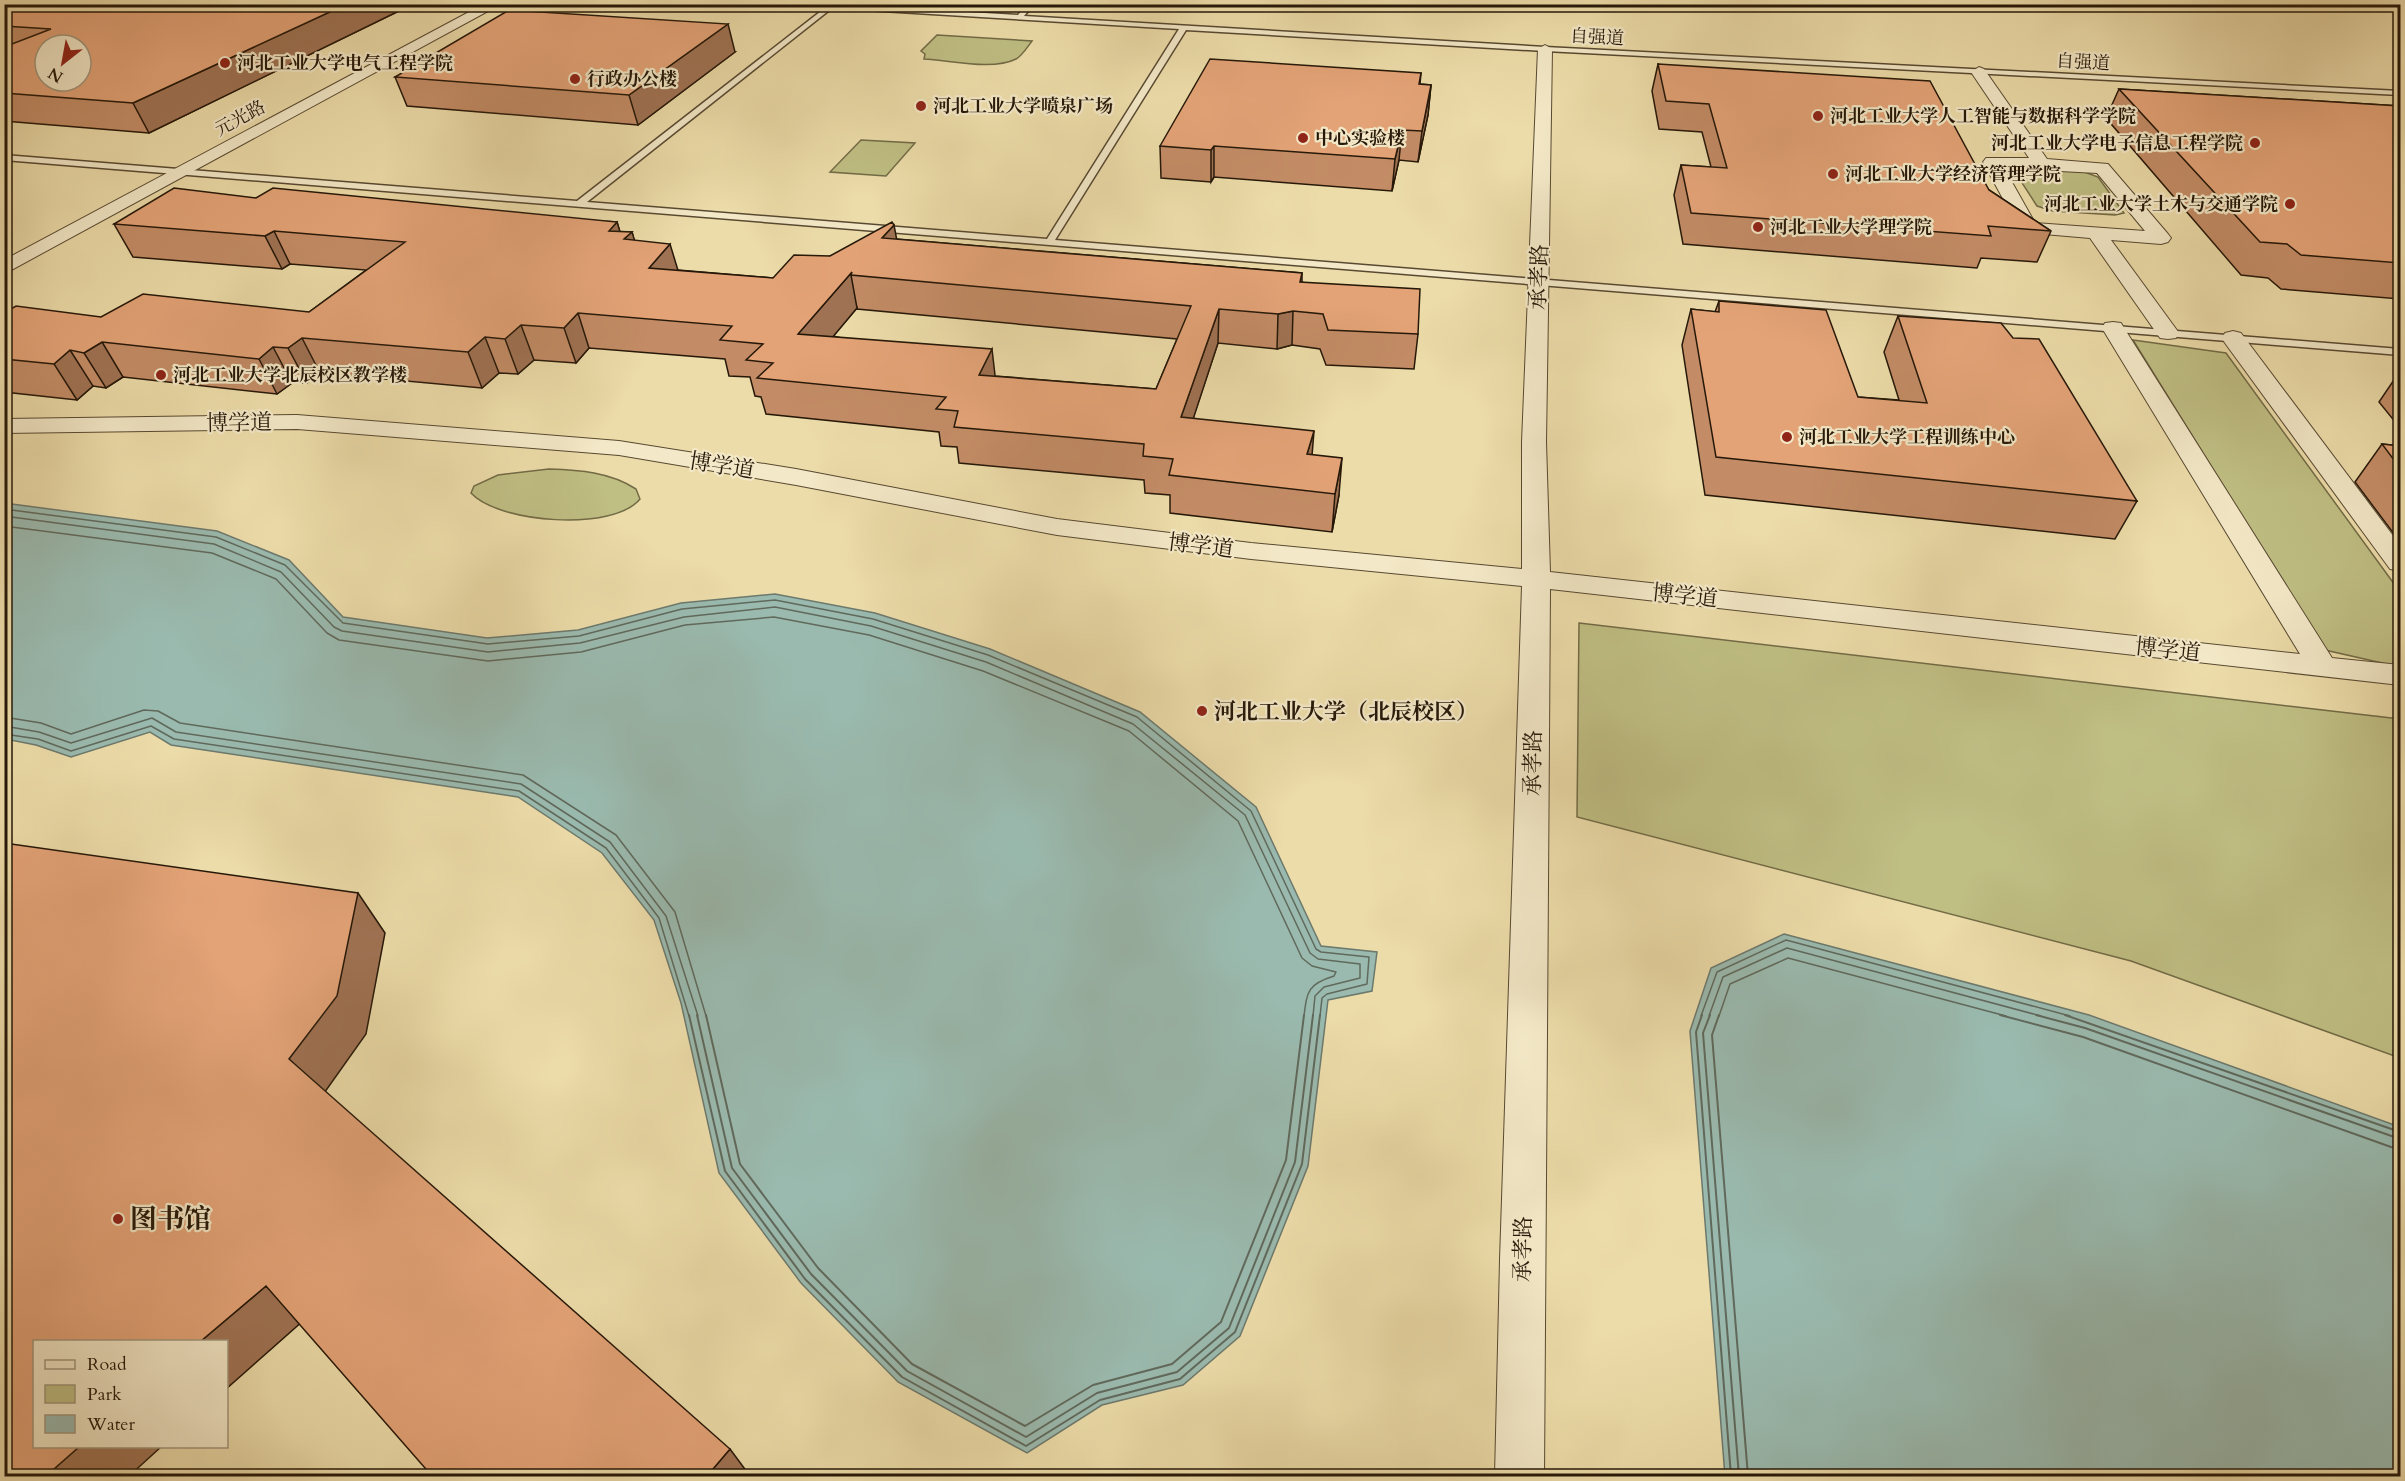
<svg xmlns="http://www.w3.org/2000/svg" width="2405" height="1481" viewBox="0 0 2405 1481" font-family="Cardo,'Noto Serif SC',serif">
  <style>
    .green { fill: #bfbe83; stroke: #726b46; stroke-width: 1.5 }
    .water { fill: #9abaaf; stroke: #6c796d; stroke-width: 1.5 }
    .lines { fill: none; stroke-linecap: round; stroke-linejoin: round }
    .shore-far1 { stroke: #60695c; stroke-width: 1.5 }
    .shore { stroke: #60695c; stroke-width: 2 }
    .lane-casing { stroke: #584931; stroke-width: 3 }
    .street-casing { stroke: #584931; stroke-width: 2 }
    .lane { fill: #f3e8c7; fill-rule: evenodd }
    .street { fill: #f3e8c7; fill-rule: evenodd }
    .wall { fill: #c38c66; stroke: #261809; stroke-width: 1.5; fill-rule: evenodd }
    .shaded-wall { fill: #9f7253; stroke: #261809; stroke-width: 1.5 }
    .building { fill: #e3a377; stroke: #261809; stroke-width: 1.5; fill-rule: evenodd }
    .poi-dot { fill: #8f2418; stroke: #f3e8c7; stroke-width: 2 }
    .labels { text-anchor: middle; stroke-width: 4.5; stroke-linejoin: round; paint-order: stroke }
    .far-street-label { font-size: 18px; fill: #261809; stroke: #f3e8c7 }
    .far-poi-label { font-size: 18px; font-weight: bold; fill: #261809; stroke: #f3e8c7; text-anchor: start }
    .street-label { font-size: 22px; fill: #261809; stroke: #f3e8c7 }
    .poi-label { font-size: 22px; font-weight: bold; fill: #261809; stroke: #f3e8c7; text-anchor: start }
    .near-poi-label { font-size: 27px; font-weight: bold; fill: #261809; stroke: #f3e8c7; text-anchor: start }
  </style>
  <rect width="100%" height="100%" fill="#ecdca9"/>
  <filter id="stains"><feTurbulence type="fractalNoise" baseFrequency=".00333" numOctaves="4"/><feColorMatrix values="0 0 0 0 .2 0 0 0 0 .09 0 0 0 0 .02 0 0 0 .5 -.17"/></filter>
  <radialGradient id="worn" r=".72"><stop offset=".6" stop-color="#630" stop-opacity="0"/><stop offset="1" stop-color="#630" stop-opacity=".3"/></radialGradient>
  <path class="green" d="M937 35 1032 41C1028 46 1022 56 1016 59 992 71 950 60 924 59L925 54 921 51Z
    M861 140 915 143 886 176 830 172Z
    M2021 167 2082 171 2098 177 2124 213 2115 215 2053 211 2037 206 2015 172Z
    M2133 340 2226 353 2400 592V667L2325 650Z
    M549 469C579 470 610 472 636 489L640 499C613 532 498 523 471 493L474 486 498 475Z
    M1579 623 2400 719V1058L2131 961 1577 817Z"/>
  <path class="water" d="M4 503 217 531 289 560 343 617 487 638 578 630 681 603 775 594 875 613 990 649 1140 712 1256 807 1321 946 1377 952 1372 991 1328 1000 1308 1166 1240 1336 1183 1385 1102 1405 1027 1453 898 1382 801 1283 719 1173 681 1003 654 920 602 853 518 797 171 745 150 732 71 757 36 745 5 739Z
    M1784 934 2089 1015 2400 1127V1476H1725L1690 1031 1711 968Z"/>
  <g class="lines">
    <path class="shore-far1" d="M4 509 216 537 285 565 343 623 488 644 579 636 682 609 775 600 873 619 988 655 1137 717 1251 811 1316 949 1321 952 1369 957 1367 984 1327 994 1322 998 1320 1016
      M4 516 214 544 281 572 334 627 342 631 488 652 580 643 684 617 775 607 871 626 986 662 1133 724 1245 815 1310 953 1318 959 1360 964V978L1324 987 1315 996 1313 1016
      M4 526 212 553 276 579 327 633 339 640 488 661 581 652 685 625 774 617 869 635 983 671 1129 731 1238 821 1302 958 1312 966 1336 972 1334 976C1308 984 1307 991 1304 1016
      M4 717 41 723 71 734 144 710 158 711 180 723 523 775 616 835 675 912 706 1016
      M4 726 39 732 71 743 152 718 176 732 521 784 610 842 666 916 698 1016
      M4 734 38 739 71 751 151 726 174 739 519 791 606 848 659 918 689 1016
      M1701 1016 1717 972 1786 940 2070 1016
      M1709 1016 1723 977 1787 948 2041 1016
      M1719 1016 1730 984 1788 958 2006 1016"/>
    <path class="shore" d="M689 1015 725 1171 805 1279 902 1377 1026 1446 1100 1400 1180 1379 1235 1332 1302 1164 1320 1015
      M697 1015 732 1168 811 1274 907 1371 1026 1437 1097 1393 1177 1372 1229 1328 1295 1162 1313 1015
      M706 1015 740 1164 818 1268 912 1364 1025 1426 1093 1385 1172 1364 1221 1322 1286 1160 1304 1015
      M1702 1015 1696 1032 1731 1476
      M1710 1015 1703 1033 1739 1476
      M1719 1015 1712 1035 1748 1476
      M2000 1015 2083 1037 2391 1147 2400 1148
      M2036 1015 2085 1028 2400 1139
      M2065 1015 2400 1132"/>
    <g class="lane-casing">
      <path id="lane" d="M790 4H834L1018 15 1027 4H1034L1024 16 1545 47 2400 91V95L1545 51 1186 30 1055 240 2400 349V355L4 160V155L577 201 825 8ZM832 8 1179 29 1047 239 587 202Z"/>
    </g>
    <g class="street-casing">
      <path id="street" d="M484 4H501L4 274V260Z
        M1545 45 1552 49 1546 442 1550 572 2300 654 2102 328 2105 323 2113 322 2121 323 2124 328 2332 658 2400 665V685L1550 589 1544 1476H1495L1500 1260 1522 586 1251 559 1057 535 796 485 619 455 297 429 4 433V419L297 415 619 441 796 469 1057 519 1251 543 1522 569V442L1538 49Z
        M1979 67 1984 69 2047 159 2108 164 2168 234 2171 238 2168 242 2161 244 2111 240 2179 333 2176 338 2168 339 2160 338 2090 238 2021 232 1983 162 1986 158H2029L1971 72ZM2004 168 2097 173 2145 231 2035 223Z
        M2233 331 2241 333 2400 545V571L2390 569 2225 343 2222 338 2225 333Z"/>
    </g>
    <use href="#lane" class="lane"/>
    <use href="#street" class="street"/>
  </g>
  <path class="wall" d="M4 4H404L405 8 149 133 4 121Z
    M735 52 638 125 407 106 395 77Z
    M1658 64 1989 190 2051 231 2037 262 1981 258 1977 268 1683 244 1674 195 1681 165 1711 167 1702 132 1659 129 1652 91Z
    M1421 73 1420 84 1431 85 1428 115 1418 162 1399 160 1392 191 1214 177 1211 182 1161 178 1160 146Z
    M2119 89 2400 106V299L2281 289 2268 278 2241 275 2106 118Z
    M256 198 617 222 620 232H632L634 240 678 270 773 278 830 256 897 239 1302 273V282L1418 334 1414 369 1326 365 1320 349 1292 345 1277 349 1218 343 1193 418 1312 455 1339 495 1332 532 1170 513V495L1145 493 1144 480 959 463 957 447 941 446 939 432 766 414 761 397 755 396 750 377 729 376 725 359 589 348 576 363 534 360 518 374 499 373 482 388 320 373 307 383H292L277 394 123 377 106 388 93 386 77 400 4 392V313L101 317 309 312 366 270 290 264 282 269 133 257 114 224ZM857 308V309L1177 339 1156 389 995 376 833 336Z
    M1719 301 1858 397 1899 400 1884 352 1898 316 2137 501 2115 539 1705 495 1682 345 1691 309 1715 312Z
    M2400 371V428L2379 402Z
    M2382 444 2400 446V542L2355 482Z"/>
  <path class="shaded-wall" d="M347 4H404L405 8 149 133 133 103Z
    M728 24 735 52 638 125 629 95Z
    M1431 85 1428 115 1418 162 1422 131Z
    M1402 130 1399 160 1392 191 1395 159Z
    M1214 146V177L1211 182V150Z
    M617 222 627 255 609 231Z
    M894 225 900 257 882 238Z
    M274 231 290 264 282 269 265 236Z
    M632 232 642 265 624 239Z
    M670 244 680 277 649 268Z
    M852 272 851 275 857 308 806 369 798 334Z
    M1219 309 1218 343 1182 453 1181 417Z
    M1293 311 1292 345 1277 349 1278 314Z
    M578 313 589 348 576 363 564 328Z
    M521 325 534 360 518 374 505 339Z
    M485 337 499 373 482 388 468 352Z
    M302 338 320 373 307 383 288 348Z
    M102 342 123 377 106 388 84 353Z
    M273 347 292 383 277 394 259 359Z
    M992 349 996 384 979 375Z
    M70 350 93 386 77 400 54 364Z
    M1314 431 1311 468 1305 491 1307 454Z
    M1342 458 1339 495 1332 532 1335 494Z
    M358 893 385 933 366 1034 322 1096 289 1059Z
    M266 1286 304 1320 226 1389V1341H201Z
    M80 1446H162L129 1476H46Z
    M730 1449 750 1476H707Z"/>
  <path class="building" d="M4 4H347L133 103 4 93V47L51 29 4 26ZM45 45H81V81H45Z
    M509 10 728 24 629 95 395 77Z
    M1210 59 1421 73 1419 84 1431 85 1422 131 1402 130 1395 159 1214 146 1211 150 1160 146Z
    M1658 64 1930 81 1989 190 2051 231 1988 226 1991 236 1691 213 1681 165 1727 168 1709 104 1666 101Z
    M2119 89 2400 106V263L2301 255 2287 244 2260 242Z
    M174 188 256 198 273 188 617 222 609 231 632 232 624 239 670 244 649 268 773 278 794 255 830 256 892 222 894 225 882 238 1302 273 1300 282 1420 289 1418 334 1328 330 1323 314 1293 311 1278 314 1219 309 1181 417 1314 431 1307 454 1342 458 1335 494 1169 475 1173 459 1143 456 1144 444 954 427 958 411 936 409 946 397 757 378 773 363 746 360 763 344 720 340 732 326 578 313 564 328 521 325 505 339 485 337 468 352 302 338 288 348 273 347 259 359 102 342 84 353 70 350 54 364 4 359V313L16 306 101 317 143 294 309 312 405 242 274 231 265 236 114 224ZM852 272 851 275 1191 306 1156 389 979 375 992 349 798 334Z
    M1719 301 1826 310 1858 397 1927 403 1898 316 2001 323 2013 338 2039 339 2137 501 1716 457 1691 309 1719 312Z
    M2382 444 2400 446V468Z
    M4 843 358 893 337 996 289 1059 730 1449 707 1476H432L266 1286 201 1341H34V1446H80L46 1476H4Z"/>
  <g class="poi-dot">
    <circle cx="225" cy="63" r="6"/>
    <circle cx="575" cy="79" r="6"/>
    <circle cx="921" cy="106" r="6"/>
    <circle cx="1818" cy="116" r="6"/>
    <circle cx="1303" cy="138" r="6"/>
    <circle cx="2255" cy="143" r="6"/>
    <circle cx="1833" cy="174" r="6"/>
    <circle cx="2290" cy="204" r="6"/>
    <circle cx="1758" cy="227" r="6"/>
    <circle cx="161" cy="375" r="6"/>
    <circle cx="1787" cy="437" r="6"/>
    <circle cx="1202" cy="711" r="6"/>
    <circle cx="118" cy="1219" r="6"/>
  </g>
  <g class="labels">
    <g class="far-street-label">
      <text transform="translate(1597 37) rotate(3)" y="6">自强道</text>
      <text transform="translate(2083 62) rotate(3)" y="6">自强道</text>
      <text transform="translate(240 118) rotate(-28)" y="6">元光路</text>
    </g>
    <g class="far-poi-label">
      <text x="237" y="69">河北工业大学电气工程学院</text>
      <text x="587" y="85">行政办公楼</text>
      <text x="933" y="112">河北工业大学喷泉广场</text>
      <text x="1830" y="122">河北工业大学人工智能与数据科学学院</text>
      <text x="1315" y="144">中心实验楼</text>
      <text x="2243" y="149" text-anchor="end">河北工业大学电子信息工程学院</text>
      <text x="1845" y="180">河北工业大学经济管理学院</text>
      <text x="2278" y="210" text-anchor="end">河北工业大学土木与交通学院</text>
      <text x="1770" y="233">河北工业大学理学院</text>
      <text x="173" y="381">河北工业大学北辰校区教学楼</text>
      <text x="1799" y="443">河北工业大学工程训练中心</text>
    </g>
    <g class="street-label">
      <text transform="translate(1538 277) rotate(-88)" y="8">承孝路</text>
      <text transform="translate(239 422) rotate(-1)" y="8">博学道</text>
      <text transform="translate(722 465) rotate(9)" y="8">博学道</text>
      <text transform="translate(1201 545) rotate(7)" y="8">博学道</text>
      <text transform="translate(1685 595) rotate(6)" y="8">博学道</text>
      <text transform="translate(2168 649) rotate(6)" y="8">博学道</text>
      <text transform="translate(1532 763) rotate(-89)" y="8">承孝路</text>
      <text transform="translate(1522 1249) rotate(-89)" y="8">承孝路</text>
    </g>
    <g class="poi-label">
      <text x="1214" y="719">河北工业大学（北辰校区）</text>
    </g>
    <g class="near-poi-label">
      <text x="130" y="1228">图书馆</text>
    </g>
  </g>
  <rect width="2405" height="1481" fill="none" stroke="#ecdca9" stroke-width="24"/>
  <rect x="6" y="6" width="2393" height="1469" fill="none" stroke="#261809" stroke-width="3"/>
  <rect x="12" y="12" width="2381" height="1457" fill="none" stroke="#261809" stroke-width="1.5"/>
  <rect x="33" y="1340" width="195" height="108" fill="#f3e8c7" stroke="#a1957b" stroke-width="1.5"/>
  <rect x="45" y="1360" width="30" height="9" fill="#f3e8c7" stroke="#a1957b" stroke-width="1.5"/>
  <text x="87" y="1370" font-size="18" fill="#261809">Road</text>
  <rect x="45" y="1385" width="30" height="18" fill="#bfbe83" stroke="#a1957b" stroke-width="1.5"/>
  <text x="87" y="1400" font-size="18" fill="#261809">Park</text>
  <rect x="45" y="1415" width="30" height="18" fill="#9abaaf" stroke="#a1957b" stroke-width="1.5"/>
  <text x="87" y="1430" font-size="18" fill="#261809">Water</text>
  <g transform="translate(63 63) rotate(211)"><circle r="28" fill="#f3e8c7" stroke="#a1957b" stroke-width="1.5"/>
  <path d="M0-4.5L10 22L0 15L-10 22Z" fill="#8f2418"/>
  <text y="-9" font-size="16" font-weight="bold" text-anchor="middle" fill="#261809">N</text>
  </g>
  <rect width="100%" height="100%" filter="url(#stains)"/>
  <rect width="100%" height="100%" fill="url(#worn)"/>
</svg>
